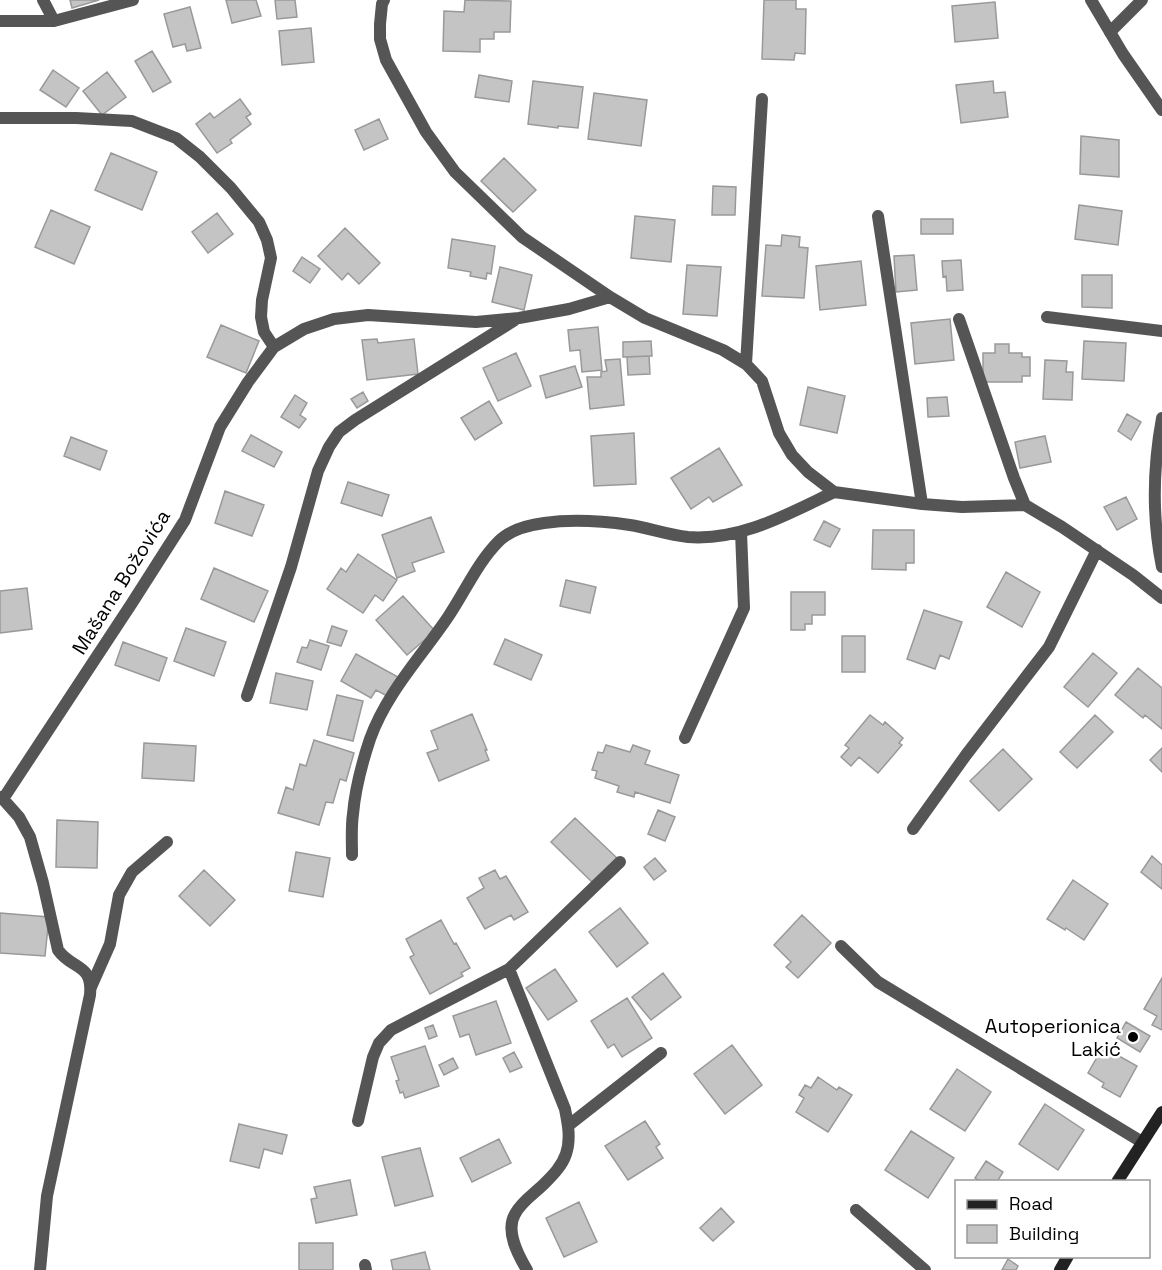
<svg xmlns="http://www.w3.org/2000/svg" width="1162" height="1270" viewBox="0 0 1162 1270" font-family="'Space Grotesk',sans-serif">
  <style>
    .building { fill: #c4c4c4; stroke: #999; stroke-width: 1.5 }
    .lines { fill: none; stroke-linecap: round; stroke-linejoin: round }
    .lane { stroke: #555; stroke-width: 12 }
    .street { stroke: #555; stroke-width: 12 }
    .secondary { stroke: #222; stroke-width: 12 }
    .poi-dot { fill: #000; stroke: #fff; stroke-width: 2 }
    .labels { text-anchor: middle; stroke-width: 5; stroke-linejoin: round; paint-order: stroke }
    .street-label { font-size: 20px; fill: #000; stroke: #fff }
    .poi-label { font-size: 20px; fill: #000; stroke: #fff; text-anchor: end }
  </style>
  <rect width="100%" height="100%" fill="#fff"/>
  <path class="building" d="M70 0H99L72 8Z
    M226 0H256L261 16 232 23Z
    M275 0H295L297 17 277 19Z
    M465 0 511 1 510 32H494V39H480V52L443 51 444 11 464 12Z
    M764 0H796V9H806L805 54 795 53 794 60 762 59Z
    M995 2 998 38 955 42 952 6Z
    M190 7 201 48 187 51 185 44 173 47 164 14Z
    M311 28 314 62 282 65 279 31Z
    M152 51 171 82 153 92 135 61Z
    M53 70 79 88 66 107 40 90Z
    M107 72 126 97 102 115 83 91Z
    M479 75 512 81 509 102 475 97Z
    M533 81 583 87 578 128 558 126V128L528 124Z
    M993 81 994 93 1005 92 1008 117 961 123 956 85Z
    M594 93 647 100 641 146 588 139Z
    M240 99 251 114 246 117 251 124 230 140 232 143 217 153 196 124 210 113 214 118Z
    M379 119 388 139 364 150 355 130Z
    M1081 136 1119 140V177L1080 174Z
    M111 153 157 172 142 210 95 190Z
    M504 158 536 190 513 212 481 181Z
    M713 186 736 187 735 215H712Z
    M1079 205 1122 211 1118 245 1075 239Z
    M51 210 90 227 74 264 35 247Z
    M217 213 233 234 208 253 192 232Z
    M635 216 675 220 671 262 631 258Z
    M921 219H953V234H921Z
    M345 228 380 263 359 284 348 273 342 280 318 256Z
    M782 235 800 237 799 247 808 248 804 298 762 296 766 245 781 246Z
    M452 239 495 246 491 274 487 273 486 279 470 276 471 272 448 268Z
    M914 255 917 290 896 292 894 256Z
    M302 257 320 269 310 283 293 271Z
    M961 260 963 290 947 291 946 276 943 277 942 261Z
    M861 261 866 305 820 310 816 266Z
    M687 265 721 267 717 316 683 314Z
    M500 267 532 275 524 310 492 302Z
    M1082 275H1112V308L1082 307Z
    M950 319 954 360 915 364 911 323Z
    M221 325 259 341 246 373 207 357Z
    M598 327 602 370 582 372 580 350 570 351 568 330Z
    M377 339 378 343 414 339 418 374 367 380 362 340Z
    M651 341 652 356 623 357V342Z
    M1084 341 1126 343 1124 381 1082 379Z
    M995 344H1009V353H1022V357H1030V376H1022V382H983V353H995Z
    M516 353 531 386 498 401 483 368Z
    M649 356 650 374 628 375 627 357Z
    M620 359 624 405 590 409 587 377H601V372L607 371 605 360Z
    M1045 360 1067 361 1066 372H1073L1072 400 1043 399Z
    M575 366 582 387 546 398 540 376Z
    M808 387 845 396 837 433 800 425Z
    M363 392 368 401 357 408 351 399Z
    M295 395 307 403 300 415 306 419 299 428 281 417Z
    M947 397 949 416 928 417 927 398Z
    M489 401 502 423 475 440 461 418Z
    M1127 414 1141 422 1131 440 1118 431Z
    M634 433 636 484 594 486 591 436Z
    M251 435 282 452 274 467 242 451Z
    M1045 436 1051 462 1020 468 1015 442Z
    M71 437 107 451 100 470 64 456Z
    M719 448 742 485 713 502 709 497 691 509 671 478Z
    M348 482 389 495 382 516 341 503Z
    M225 491 264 505 252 536 215 523Z
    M1126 497 1137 519 1117 530 1104 507Z
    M431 517 444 552 412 563 415 571 397 578 382 535Z
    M824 521 840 529 830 547 814 540Z
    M873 530H914V563H906V570L872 569Z
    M358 554 397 580 383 601 375 595 363 613 327 589 341 568 346 572Z
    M214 568 268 591 254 622 201 599Z
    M1006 572 1040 592 1022 627 987 607Z
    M566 580 596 587 590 613 560 606Z
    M27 588 32 629 0 633V591Z
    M791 592H825V615H812V624H805V630H791Z
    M403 596 435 631 407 655 376 620Z
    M924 610 962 622 949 659 940 655 935 669 907 659Z
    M332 626 347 631 341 646 327 642Z
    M186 628 226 642 214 676 174 661Z
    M842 636H865V672H842Z
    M505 639 542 655 531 680 494 664Z
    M310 640 329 646 321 670 297 662 302 647 307 648Z
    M123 642 167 658 159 681 115 665Z
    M1093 653 1117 673 1088 707 1064 687Z
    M356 654 398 677 387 696 376 690 371 698 341 681Z
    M1138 668 1162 688V729L1145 715 1143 718 1115 695Z
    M276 673 313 681 307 710 270 703Z
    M337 695 363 701 353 741 327 735Z
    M472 714 487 750H485L489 760 439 781 427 753 438 749 431 731Z
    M870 715 883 725 885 722 903 738 899 743 902 745 878 773 859 757 851 766 841 757 849 748 845 745Z
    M1095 715 1113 732 1077 768 1060 752Z
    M314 740 354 753 346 781 340 779 333 803 326 802 319 825 278 813 286 787 293 790 300 764 306 766Z
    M144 743 196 746 194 781 142 778Z
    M606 745 630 752 633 745 650 751 645 764 679 775 670 803 635 792 634 797 617 792 619 786 595 778 597 771 592 770 598 752 603 753Z
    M1162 748V772L1150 760Z
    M1003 749 1032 779 999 811 970 781Z
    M658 810 675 817 665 841 648 834Z
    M575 818 619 860 595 885 551 842Z
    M57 820 98 822 97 868 56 867Z
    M296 852 330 858 323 897 289 891Z
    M1152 856 1162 865V889L1141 872Z
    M655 858 666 871 654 880 644 867Z
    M204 870 235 900 210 926 179 896Z
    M495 870 500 879 506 876 528 912 514 920 511 915 485 929 467 898 484 888 479 878Z
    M1073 880 1108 904 1084 940 1066 928 1065 930 1047 919Z
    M620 908 648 943 617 967 589 932Z
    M0 913 49 917 45 956 0 953Z
    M802 915 831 943 798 978 786 967 791 962 774 945Z
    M441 920 454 944 456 943 470 968 461 973 463 976 430 994 410 957 414 955 406 939Z
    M555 969 577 1001 548 1020 526 988Z
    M663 973 681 997 651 1020 632 997Z
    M1162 978V1030L1152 1025 1157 1016 1144 1009Z
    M627 998 652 1038 622 1057 614 1044 608 1048 591 1021Z
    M496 1001 511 1043 476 1055 469 1034 460 1037 453 1016Z
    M1126 1022 1150 1036 1140 1052 1117 1038Z
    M433 1025 437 1036 429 1039 425 1028Z
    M732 1045 762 1085 725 1114 694 1074Z
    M425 1046 439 1086 405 1098 403 1092 400 1093 396 1081 399 1080 391 1057Z
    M1103 1047 1137 1066 1120 1097 1102 1087 1104 1083 1088 1073Z
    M514 1052 522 1067 510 1072 503 1058Z
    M453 1058 458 1068 444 1075 439 1065Z
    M957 1069 991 1092 965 1131 930 1109Z
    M818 1077 837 1090 839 1087 852 1095 828 1132 796 1112 804 1098 799 1095 805 1085 811 1088Z
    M1045 1104 1084 1130 1058 1170 1019 1144Z
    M645 1121 660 1144 656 1147 663 1158 628 1180 605 1146Z
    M239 1124 287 1135 282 1154 264 1149 259 1168 230 1161Z
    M911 1131 954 1158 928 1198 885 1170Z
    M499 1139 511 1163 472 1182 460 1158Z
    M420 1148 433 1196 395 1206 382 1157Z
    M986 1161 1003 1172 997 1182H981L975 1178Z
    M350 1180 357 1215 316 1223 311 1199 317 1198 314 1187Z
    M579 1202 597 1242 564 1257 546 1218Z
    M721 1208 734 1222 713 1241 700 1228Z
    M299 1243H333V1270H299Z
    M425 1252 430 1270H393L391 1260Z
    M1008 1259 1018 1266 1016 1270H1002Z"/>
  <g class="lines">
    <path class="lane" d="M1110 32 1142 0
      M91 987 110 944 119 895 132 872 167 842
      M569 1125 661 1053"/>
    <path class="street" d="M43 0 54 21
      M384 0 382 4 380 24V39L386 60 426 132 455 172 522 237 610 297
      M1091 0 1123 54 1162 110
      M0 21H54L133 0
      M0 118H76L132 121 176 138 200 157 231 188 259 222 267 240 271 258 262 300 261 317 264 332 274 347
      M878 216 922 504
      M1047 317 1162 331
      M959 319 1014 478 1025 505
      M746 364 762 99
      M1162 418C1153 467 1152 518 1162 567
      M247 696 291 567 318 471 329 447 339 432 355 420 515 320
      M685 738 744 608 741 532
      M0 797 3 799 19 817 30 837 43 883 58 950C72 970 93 963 90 995L47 1196 40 1270
      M3 799 132 603 185 520 220 427 248 382 274 347 304 329 334 319 368 315 476 322 519 318 569 309 610 297 645 318 723 350 746 364 762 381 779 433 792 455 808 472 834 492 922 504 962 507 1025 505 1062 527 1133 575 1162 598
      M913 829 966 755 1049 647 1097 550
      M352 855C352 841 351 827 353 814 355 791 363 760 370 739 387 692 421 657 448 617 465 592 477 563 499 541 510 530 529 525 544 523 572 519 602 521 630 525 649 528 668 535 688 537 741 541 788 514 834 492
      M841 946 878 982 1142 1142
      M509 969 565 1109C568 1124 571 1139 566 1154 562 1166 553 1175 544 1184 535 1193 521 1202 515 1214 505 1231 518 1255 527 1270
      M358 1121 373 1057 379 1043 391 1030 509 969 620 862
      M856 1210 925 1270
      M365 1265 366 1270"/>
    <path class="secondary" d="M1117 1182 1162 1112
      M1060 1270 1068 1256"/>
  </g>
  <circle class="poi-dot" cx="1133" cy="1037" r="6"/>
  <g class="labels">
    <g class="street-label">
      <text transform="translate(121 582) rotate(-58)" y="7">Mašana Božovića</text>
    </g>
    <g class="poi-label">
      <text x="1121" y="1033">Autoperionica<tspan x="1121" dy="23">Lakić</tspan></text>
    </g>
  </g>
  <rect x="955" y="1180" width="195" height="78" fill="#ffffff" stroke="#999999" stroke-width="1.5"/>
  <rect x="967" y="1200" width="30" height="9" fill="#222222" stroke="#999999" stroke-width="1.5"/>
  <text x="1009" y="1210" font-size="18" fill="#000000">Road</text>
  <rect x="967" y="1225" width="30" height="18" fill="#c4c4c4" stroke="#999999" stroke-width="1.5"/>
  <text x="1009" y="1240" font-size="18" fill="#000000">Building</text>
</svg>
